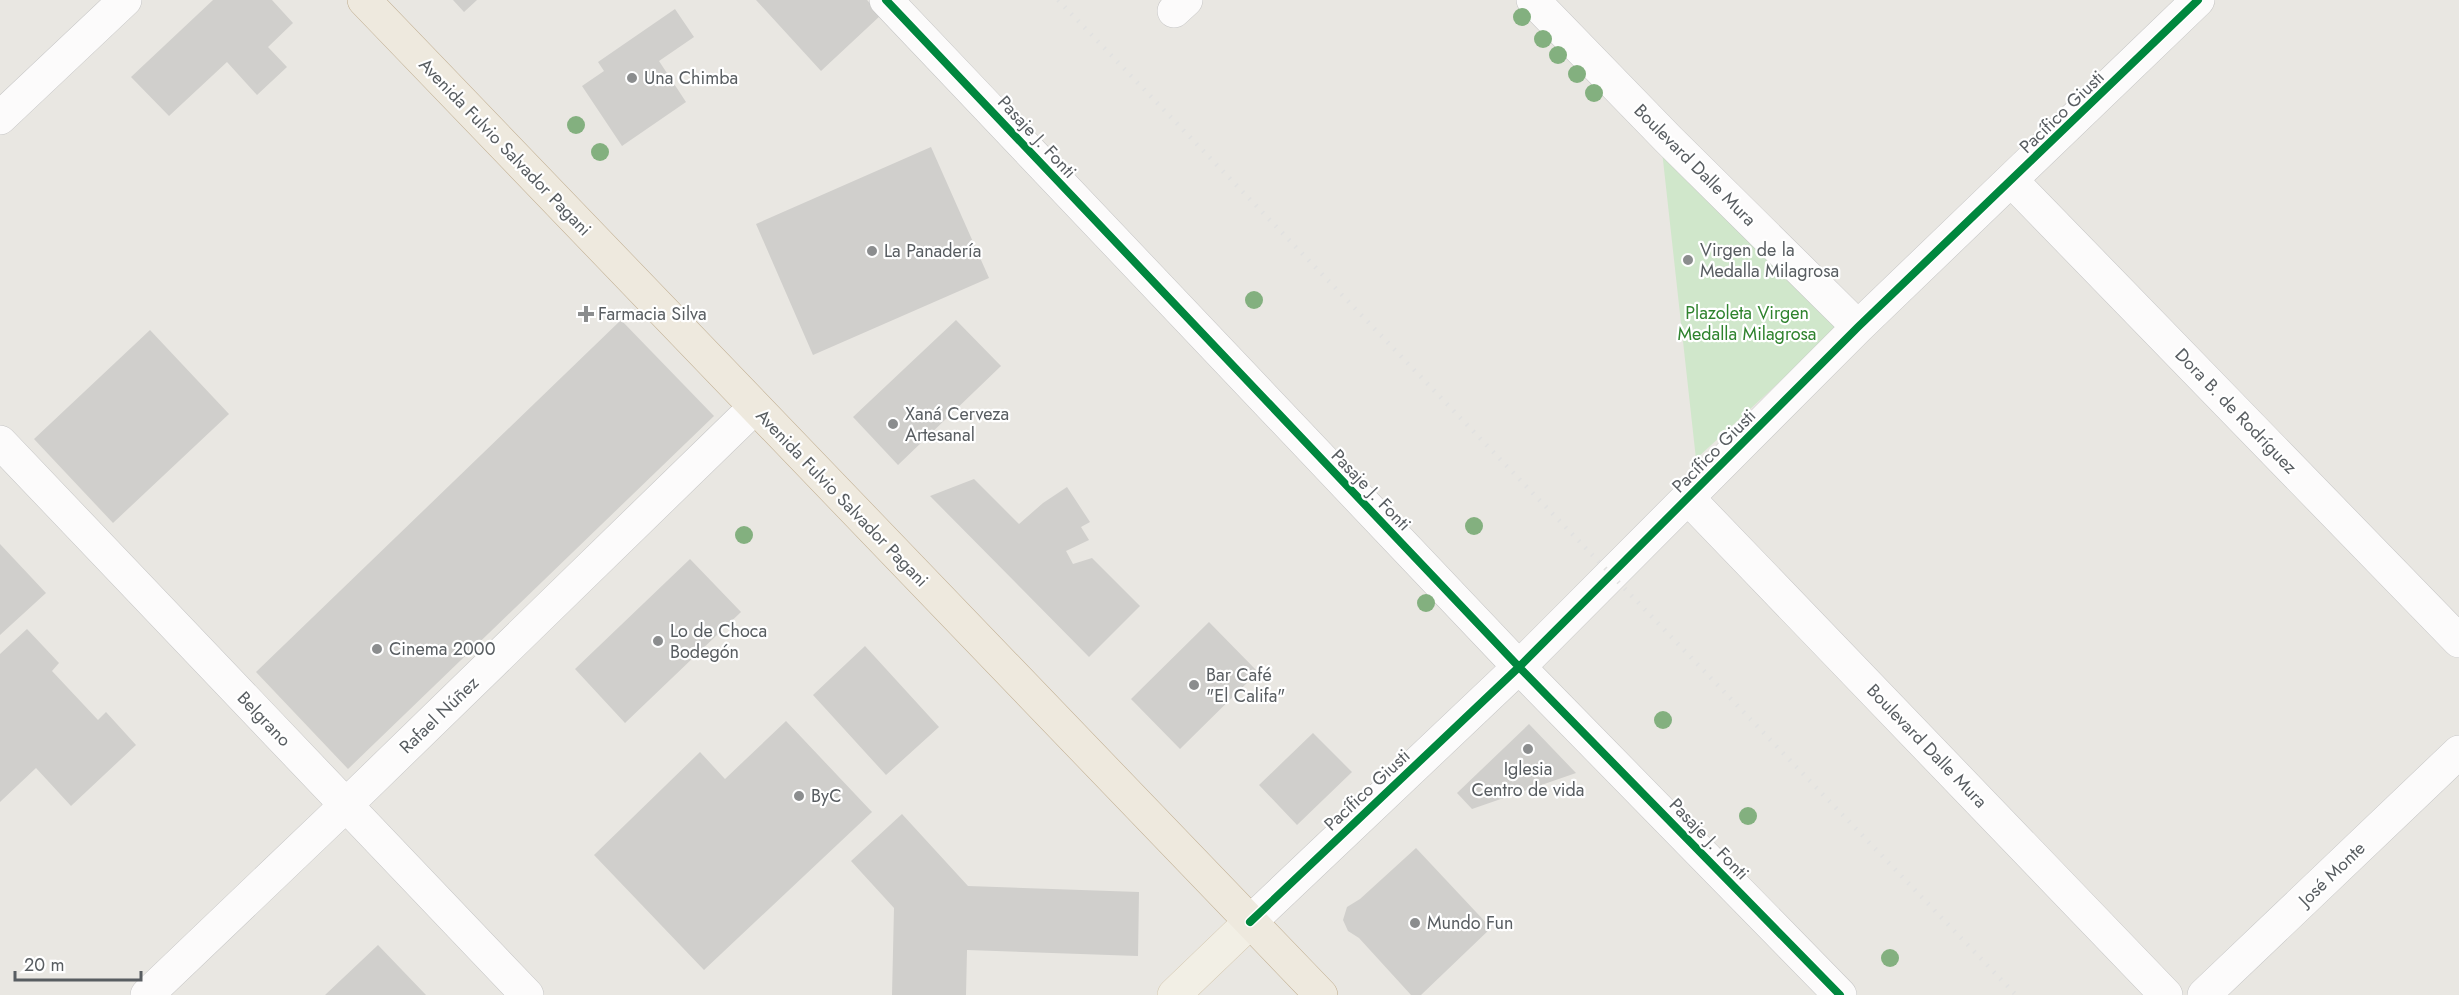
<svg xmlns="http://www.w3.org/2000/svg" width="2459" height="995" viewBox="0 0 2459 995" font-family="Jost,sans-serif">
  <style>
    .green { fill: #d0e7cb }
    .building { fill: #d0cfcc }
    .lines { fill: none; stroke-linecap: round; stroke-linejoin: round }
    .minor-casing { stroke: #c5c5c5; stroke-width: 34 }
    .major-casing { stroke: #d3c6ae; stroke-width: 34 }
    .highway-casing { stroke: #c0ae90; stroke-width: 34 }
    .minor { stroke: #fcfbfb; stroke-width: 33 }
    .major { stroke: #f2efe5; stroke-width: 33 }
    .highway { stroke: #eee9de; stroke-width: 33 }
    .rail { stroke: #e1e1e0; stroke-width: 4.5; stroke-dasharray: 1.5 8; stroke-linecap: butt }
    .cycleway-casing { stroke: #fff; stroke-width: 11 }
    .cycleway { stroke: #00873e; stroke-width: 8 }
    .tree { fill: #83b07f }
    .poi-dot { fill: #8b8d8e; stroke: #fff; stroke-width: 2 }
    .labels { text-anchor: middle; stroke-width: 4.5; stroke-linejoin: round; paint-order: stroke }
    .poi-label { font-size: 18px; fill: #585d61; stroke: #fff; text-anchor: start }
    .street-label { font-size: 18px; fill: #585d61; stroke: #fff }
    .park-label { font-size: 18px; fill: #2f832e; stroke: #fff }
  </style>
  <rect width="100%" height="100%" fill="#e9e7e2"/>
  <path class="green" d="M1660 139 1840 326 1696 459 1663 160Z"/>
  <path class="building" d="M213 0H272L293 23 268 47 287 67 257 95 227 62 169 116 131 77Z
    M453 0H477L464 12Z
    M756 0H867L881 15 821 71Z
    M675 9 694 37 659 61 686 102 622 146 582 86 604 71 598 62Z
    M931 147 989 278 813 355 756 224Z
    M621 320 714 416 348 769 256 672Z
    M956 320 1001 366 898 465 853 417Z
    M150 330 229 414 113 523 34 439Z
    M974 479 1019 524 1043 503 1067 487 1090 522 1081 527 1089 540 1066 551 1073 564 1092 558 1140 606 1089 657 930 496Z
    M0 544 46 593 0 635Z
    M690 559 741 612 625 723 575 669Z
    M1209 622 1258 672 1180 749 1131 699Z
    M27 629 59 663 52 671 98 720 106 712 136 745 71 806 36 768 0 802V654Z
    M865 646 939 727 886 775 813 695Z
    M786 721 872 812 704 970 594 855 700 752 725 779Z
    M1529 724 1576 773 1472 809 1457 793Z
    M1313 733 1352 772 1297 825 1259 785Z
    M902 814 968 886 1139 892 1138 956 967 950 966 995H892L894 908 851 861Z
    M1416 848 1491 928 1421 995H1411L1359 938 1348 931 1343 920 1347 907 1360 899Z
    M378 945 426 995H325Z"/>
  <g class="lines">
    <g class="minor-casing">
      <path id="minor" d="M886 0 1519 667 1840 995
        M1533 0 1668 139 1858 327
        M1174 11 1186 0
        M0 118 125 0
        M2012 181 2459 641
        M0 442 527 995
        M1688 498 2166 995
        M1250 922 1519 667 1858 327 2198 0
        M147 995 346 805 755 407
        M2204 995 2459 752"/>
    </g>
    <g class="major-casing">
      <path id="major" d="M1174 995 1250 922"/>
    </g>
    <g class="highway-casing">
      <path id="highway" d="M364 0 1321 995"/>
    </g>
    <use href="#minor" class="minor"/>
    <use href="#major" class="major"/>
    <use href="#highway" class="highway"/>
    <path class="rail" d="M1058 0 2016 995"/>
    <g class="cycleway-casing">
      <path id="cycleway" d="M886 0 1519 667 1840 995
        M1250 922 1519 667 1858 327 2198 0"/>
    </g>
    <use href="#cycleway" class="cycleway"/>
  </g>
  <g class="tree">
    <circle cx="1522" cy="17" r="9"/>
    <circle cx="1543" cy="39" r="9"/>
    <circle cx="1558" cy="55" r="9"/>
    <circle cx="1577" cy="74" r="9"/>
    <circle cx="1594" cy="93" r="9"/>
    <circle cx="576" cy="125" r="9"/>
    <circle cx="600" cy="152" r="9"/>
    <circle cx="1254" cy="300" r="9"/>
    <circle cx="1474" cy="526" r="9"/>
    <circle cx="744" cy="535" r="9"/>
    <circle cx="1426" cy="603" r="9"/>
    <circle cx="1663" cy="720" r="9"/>
    <circle cx="1748" cy="816" r="9"/>
    <circle cx="1890" cy="958" r="9"/>
  </g>
  <g class="poi-dot">
    <circle cx="632" cy="78" r="6"/>
    <circle cx="872" cy="251" r="6"/>
    <circle cx="1688" cy="260" r="6"/>
    <path d="M583 305h6v6h6v6h-6v6h-6v-6h-6v-6h6z"/>
    <circle cx="893" cy="424" r="6"/>
    <circle cx="658" cy="641" r="6"/>
    <circle cx="377" cy="649" r="6"/>
    <circle cx="1194" cy="685" r="6"/>
    <circle cx="1528" cy="749" r="6"/>
    <circle cx="799" cy="796" r="6"/>
    <circle cx="1415" cy="923" r="6"/>
  </g>
  <g class="labels">
    <g class="poi-label">
      <text x="644" y="84">Una Chimba</text>
      <text x="1700" y="256">Virgen de la<tspan x="1700" dy="21">Medalla Milagrosa</tspan></text>
      <text x="884" y="257">La Panadería</text>
      <text x="598" y="320">Farmacia Silva</text>
      <text x="905" y="420">Xaná Cerveza<tspan x="905" dy="21">Artesanal</tspan></text>
      <text x="670" y="637">Lo de Choca<tspan x="670" dy="21">Bodegón</tspan></text>
      <text x="389" y="655">Cinema 2000</text>
      <text x="1206" y="681">Bar Café<tspan x="1206" dy="21">"El Califa"</tspan></text>
      <text x="1528" y="775" text-anchor="middle">Iglesia<tspan x="1528" dy="21">Centro de vida</tspan></text>
      <text x="811" y="802">ByC</text>
      <text x="1427" y="929">Mundo Fun</text>
    </g>
    <g class="street-label">
      <text transform="translate(2062 112) rotate(-44)" y="6">Pacífico Giusti</text>
      <text transform="translate(1037 137) rotate(47)" y="6">Pasaje J. Fonti</text>
      <text transform="translate(505 147) rotate(46)" y="6">Avenida Fulvio Salvador Pagani</text>
      <text transform="translate(1695 165) rotate(45)" y="6">Boulevard Dalle Mura</text>
      <text transform="translate(2236 411) rotate(46)" y="6">Dora B. de Rodríguez</text>
      <text transform="translate(1714 451) rotate(-45)" y="6">Pacífico Giusti</text>
      <text transform="translate(1371 490) rotate(46)" y="6">Pasaje J. Fonti</text>
      <text transform="translate(842 498) rotate(46)" y="6">Avenida Fulvio Salvador Pagani</text>
      <text transform="translate(439 715) rotate(-44)" y="6">Rafael Núñez</text>
      <text transform="translate(264 719) rotate(46)" y="6">Belgrano</text>
      <text transform="translate(1927 746) rotate(46)" y="6">Boulevard Dalle Mura</text>
      <text transform="translate(1367 790) rotate(-43)" y="6">Pacífico Giusti</text>
      <text transform="translate(1709 839) rotate(46)" y="6">Pasaje J. Fonti</text>
      <text transform="translate(2332 874) rotate(-44)" y="6">José Monte</text>
    </g>
    <g class="park-label">
      <text x="1747" y="319">Plazoleta Virgen<tspan x="1747" dy="21">Medalla Milagrosa</tspan></text>
    </g>
  </g>
  <path d="M15 971v9h126v-9" fill="none" stroke="#585d61" stroke-width="3"/>
  <text x="24" y="971" font-size="18" fill="#585d61" stroke="#ffffff" stroke-width="4.5" paint-order="stroke">20 m</text>
</svg>
